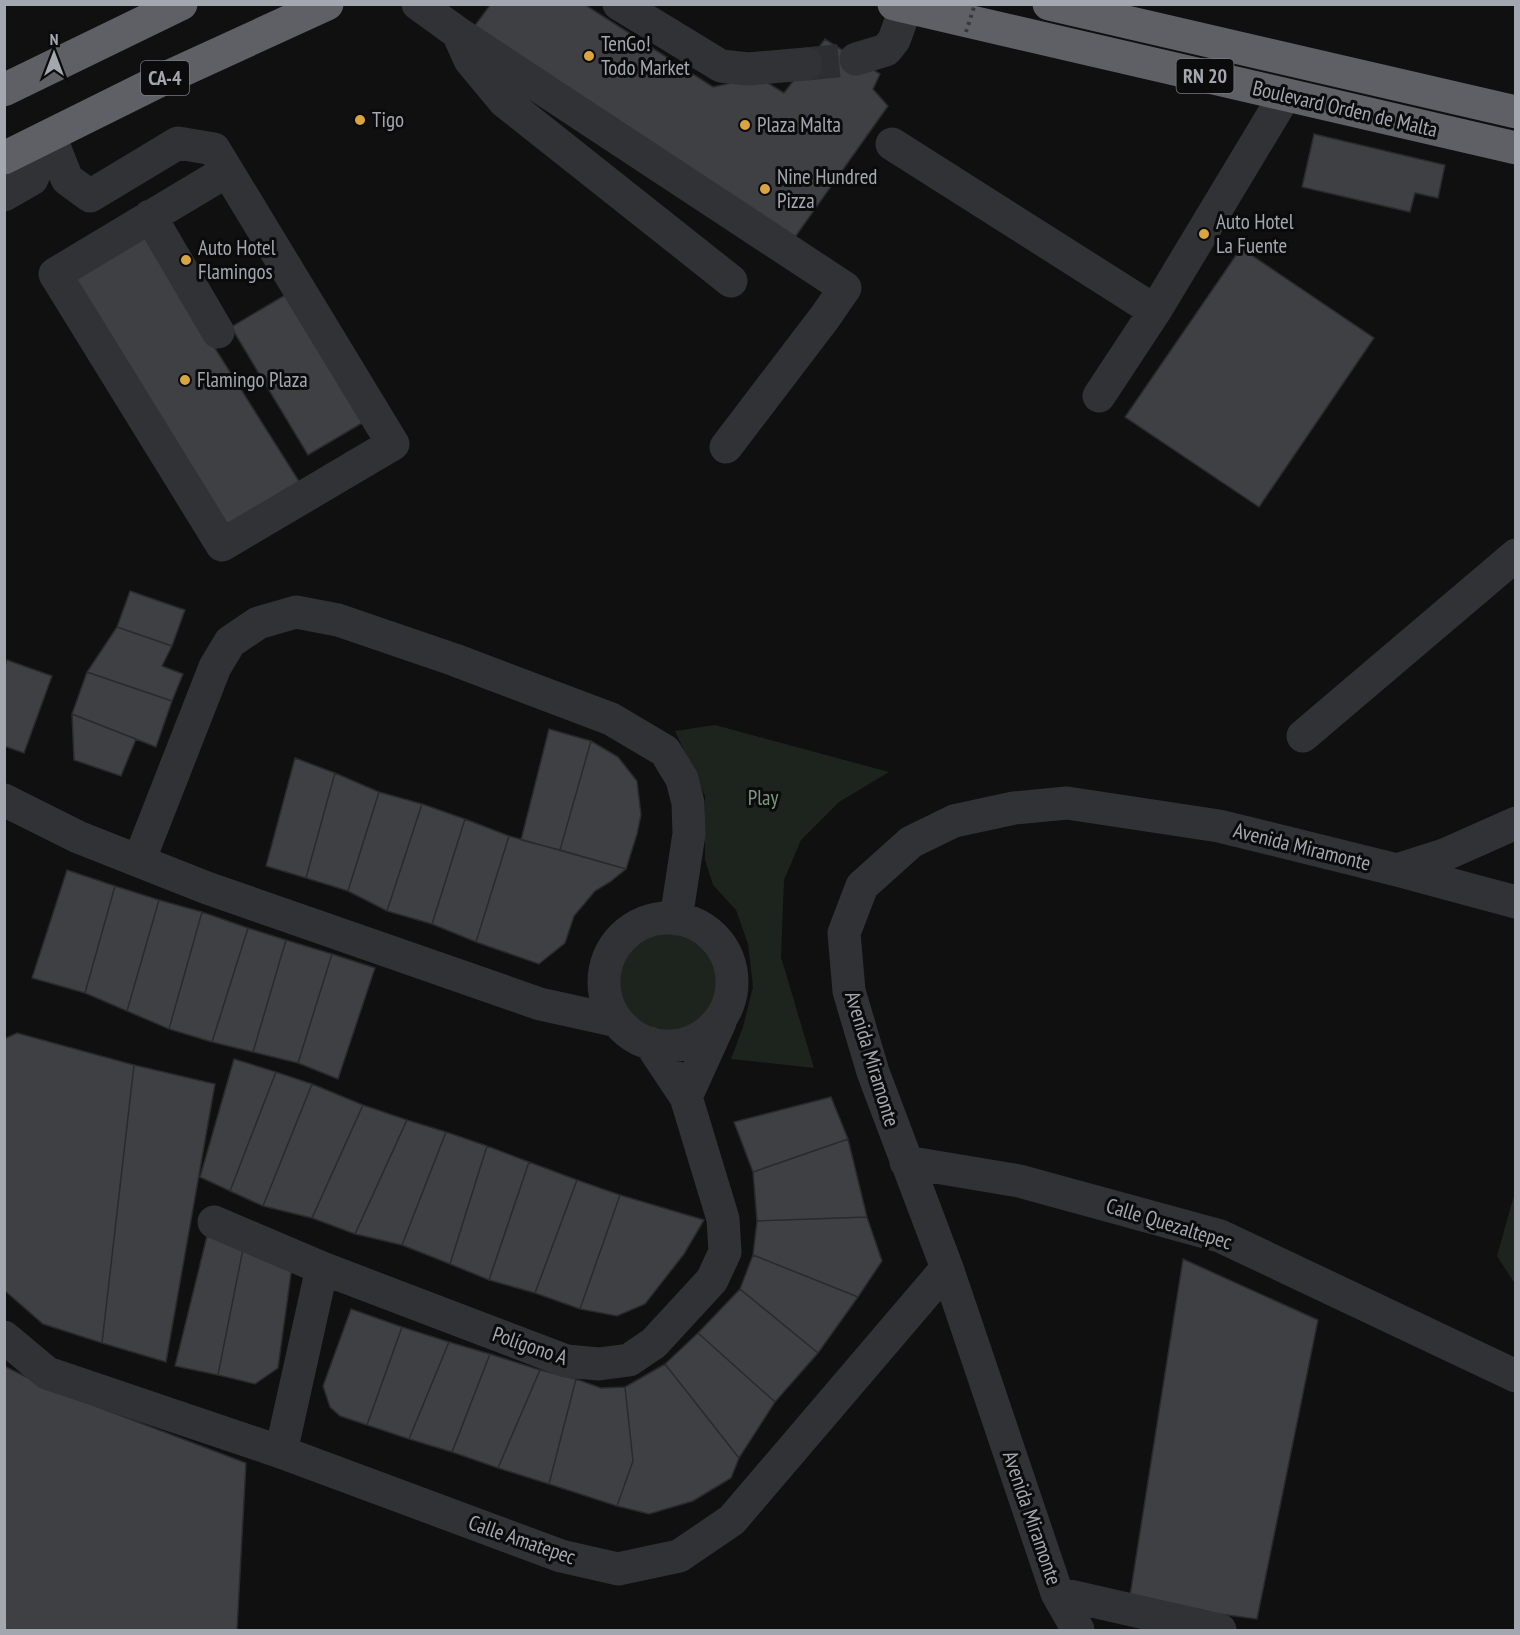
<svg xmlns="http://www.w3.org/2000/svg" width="1520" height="1635" viewBox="0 0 1520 1635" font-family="'PT Sans Narrow',sans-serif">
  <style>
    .green { fill: #1d231d }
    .building { fill: #3f4044; stroke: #2a2a2d; stroke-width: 1.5 }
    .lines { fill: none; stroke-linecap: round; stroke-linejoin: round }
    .minor-tunnel { stroke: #2d2e31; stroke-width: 33; stroke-dasharray: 33 16; stroke-linecap: butt }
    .minor { stroke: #313235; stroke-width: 33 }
    .highway { stroke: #5e6066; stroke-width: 33 }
    .path-bridge { stroke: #37393c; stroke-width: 4; stroke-dasharray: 3 4.5; stroke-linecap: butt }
    .poi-dot { fill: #d9a540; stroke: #0b0b0c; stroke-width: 2 }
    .labels { text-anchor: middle; stroke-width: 6; stroke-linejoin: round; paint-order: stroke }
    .shield { fill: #0b0b0c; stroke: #75787f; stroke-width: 1.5 }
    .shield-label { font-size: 20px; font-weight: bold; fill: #a3a7b0 }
    .poi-label { font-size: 21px; fill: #a3a7b0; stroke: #0b0b0c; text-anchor: start }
    .street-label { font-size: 21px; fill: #a3a7b0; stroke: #0b0b0c }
    .park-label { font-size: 21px; fill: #7c997e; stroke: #0b0b0c }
  </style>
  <rect width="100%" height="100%" fill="#101011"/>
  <path class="green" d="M715 725 889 772 839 802 801 840 784 880 781 957 814 1068 731 1059 743 1027 753 987 748 944 736 910 713 885 705 860V796L675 731Z
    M619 982a49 49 0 1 1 98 0a49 49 0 1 1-98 0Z
    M1515 1192 1516 1284H1515L1497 1256Z"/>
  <path class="building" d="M491 4H584L713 87 758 77 784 93 825 39 880 74 873 89 888 106 793 240 473 28Z
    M1314 134 1445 165 1438 198 1415 193 1410 212 1302 187Z
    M141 231 302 486 229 530 69 274Z
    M1241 248 1374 338 1259 507 1125 417Z
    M292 291 369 419 308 455 231 327Z
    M130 591 185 610 172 646 117 627Z
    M117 627 172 646 162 666 183 674 172 701 87 672Z
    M7 660 52 676 24 753 4 746V668Z
    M87 672 172 701 156 747 72 714Z
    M72 714 136 739 121 776 74 760Z
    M549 729 591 741 560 850 521 840Z
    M591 741 618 757 637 781 641 815 637 834 626 869 560 850Z
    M295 758 335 773 306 878 266 866Z
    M335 773 379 792 348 891 306 878Z
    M379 792 422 804 387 911 348 891Z
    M422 804 465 819 432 924 387 911Z
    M465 819 509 836 476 942 432 924Z
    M509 836 626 869 610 882 595 891 574 916 565 943 539 964 476 942Z
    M67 870 115 886 85 993 32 978Z
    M115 886 159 900 127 1011 85 993Z
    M159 900 202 912 169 1029 127 1011Z
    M202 912 248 928 212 1042 169 1029Z
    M248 928 286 940 253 1052 212 1042Z
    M286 940 332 954 298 1063 253 1052Z
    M332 954 375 968 338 1079 298 1063Z
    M17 1033 134 1065 102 1343 43 1324 4 1290V1039Z
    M234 1059 276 1072 230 1191 200 1177Z
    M134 1065 215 1084 166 1362 102 1343Z
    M276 1072 312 1084 263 1206 230 1191Z
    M312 1084 363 1105 312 1218 263 1206Z
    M831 1097 848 1139 753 1172 734 1122Z
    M363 1105 407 1120 355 1234 312 1218Z
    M407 1120 446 1132 402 1245 355 1234Z
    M446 1132 487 1146 450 1264 402 1245Z
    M848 1139 867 1217 757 1221 753 1172Z
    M487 1146 529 1162 489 1280 450 1264Z
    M529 1162 577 1180 535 1293 489 1280Z
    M577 1180 620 1195 580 1309 535 1293Z
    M620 1195 704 1220 684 1254 645 1304 617 1316 580 1309Z
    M867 1217 882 1261 858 1297 753 1255 757 1221Z
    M208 1232 244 1244 218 1375 175 1366Z
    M244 1244 293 1259 278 1368 255 1384 218 1375Z
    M753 1255 858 1297 818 1353 740 1289Z
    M1183 1259 1318 1320 1257 1619 1129 1602Z
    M740 1289 818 1353 775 1402 698 1333Z
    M351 1309 402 1327 367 1425 340 1416 330 1407 323 1386Z
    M402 1327 449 1342 409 1439 367 1425Z
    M698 1333 775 1402 739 1458 665 1364Z
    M449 1342 490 1354 452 1452 409 1439Z
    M490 1354 540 1370 498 1468 452 1452Z
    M665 1364 739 1458 731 1478 693 1501 649 1514 617 1506 633 1461 625 1387Z
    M4 1366 51 1389 246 1463 237 1630H4Z
    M540 1370 576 1379 549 1484 498 1468Z
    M576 1379 601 1388 625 1387 633 1461 617 1506 549 1484Z"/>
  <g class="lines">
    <path class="minor-tunnel" d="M806 64 856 59"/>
    <path class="minor" d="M418 4 458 33 845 288 825 317 726 447
      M619 4 721 66 748 69 806 64
      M461 40 470 60 504 101 731 281
      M856 59 886 50 894 40 906 7
      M50 136 67 179 90 196 178 143 214 149 393 444 222 545 55 274 227 171
      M892 144 1155 311
      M4 195 32 179 50 136
      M150 216 218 332
      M1099 396 1155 311 1285 95
      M1303 736 1516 555
      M4 800 78 837 207 888 540 1004 617 1021
      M139 861 215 667 230 642 258 623 296 612 338 620 455 660 611 719 665 751 682 779 688 803 689 834 676 919
      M1397 870 1444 855 1516 823
      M604 982a64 64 0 1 1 128 0a64 64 0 1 1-128 0Z
      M686 1097 720 1022
      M906 1162 1019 1181 1220 1236 1516 1376
      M214 1222 322 1268 566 1361 599 1364 629 1360 654 1343 712 1280 725 1252 723 1219 686 1097 650 1043
      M4 1337 47 1373 281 1452 561 1556 618 1569 679 1556 732 1520 947 1268
      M281 1452 322 1268
      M1057 1593 1220 1630
      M1078 1630 1057 1593 947 1268 873 1072 849 991 844 933 862 886 911 842 954 821 1014 808 1067 803 1219 826 1397 870 1516 902"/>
    <path class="highway" d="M894 4 1516 148
      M1049 4 1516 112
      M4 90 181 4
      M4 158 159 81 327 4"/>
    <path class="path-bridge" d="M966 32 975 4"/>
  </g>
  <g class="poi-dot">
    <circle cx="589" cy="56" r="6"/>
    <circle cx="360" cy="120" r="6"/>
    <circle cx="745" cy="125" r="6"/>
    <circle cx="765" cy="189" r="6"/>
    <circle cx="1204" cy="234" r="6"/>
    <circle cx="186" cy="260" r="6"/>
    <circle cx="185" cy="380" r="6"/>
  </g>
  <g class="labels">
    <g class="shield">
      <rect x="1176.5" y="59" width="57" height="34" rx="4.5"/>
      <rect x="141" y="61" width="48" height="34" rx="4.5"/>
    </g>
    <g class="shield-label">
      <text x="1205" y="83">RN 20</text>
      <text x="165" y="85">CA-4</text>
    </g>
    <g class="poi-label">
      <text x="601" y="51">TenGo!<tspan x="601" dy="24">Todo Market</tspan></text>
      <text x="372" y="127">Tigo</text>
      <text x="757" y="132">Plaza Malta</text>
      <text x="777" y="184">Nine Hundred<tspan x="777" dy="24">Pizza</tspan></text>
      <text x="1216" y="229">Auto Hotel<tspan x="1216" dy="24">La Fuente</tspan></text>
      <text x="198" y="255">Auto Hotel<tspan x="198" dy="24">Flamingos</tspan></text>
      <text x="197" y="387">Flamingo Plaza</text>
    </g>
    <g class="street-label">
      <text transform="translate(1345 109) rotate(13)" y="7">Boulevard Orden de Malta</text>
      <text transform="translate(1302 847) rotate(14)" y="7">Avenida Miramonte</text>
      <text transform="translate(872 1059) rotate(73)" y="7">Avenida Miramonte</text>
      <text transform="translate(1169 1224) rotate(17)" y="7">Calle Quezaltepec</text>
      <text transform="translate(530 1346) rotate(19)" y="7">Polígono A</text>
      <text transform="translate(1032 1518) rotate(71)" y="7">Avenida Miramonte</text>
      <text transform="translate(522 1540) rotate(19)" y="7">Calle Amatepec</text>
    </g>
    <g class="park-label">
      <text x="763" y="805">Play</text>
    </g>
  </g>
  <rect width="1520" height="1635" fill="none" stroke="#a3a7b0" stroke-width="12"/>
  <g transform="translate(54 54)" stroke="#0b0b0c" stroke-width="4.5" paint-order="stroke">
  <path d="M0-4.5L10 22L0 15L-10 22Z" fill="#a3a7b0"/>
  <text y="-9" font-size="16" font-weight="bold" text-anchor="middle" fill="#a3a7b0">N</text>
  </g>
</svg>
